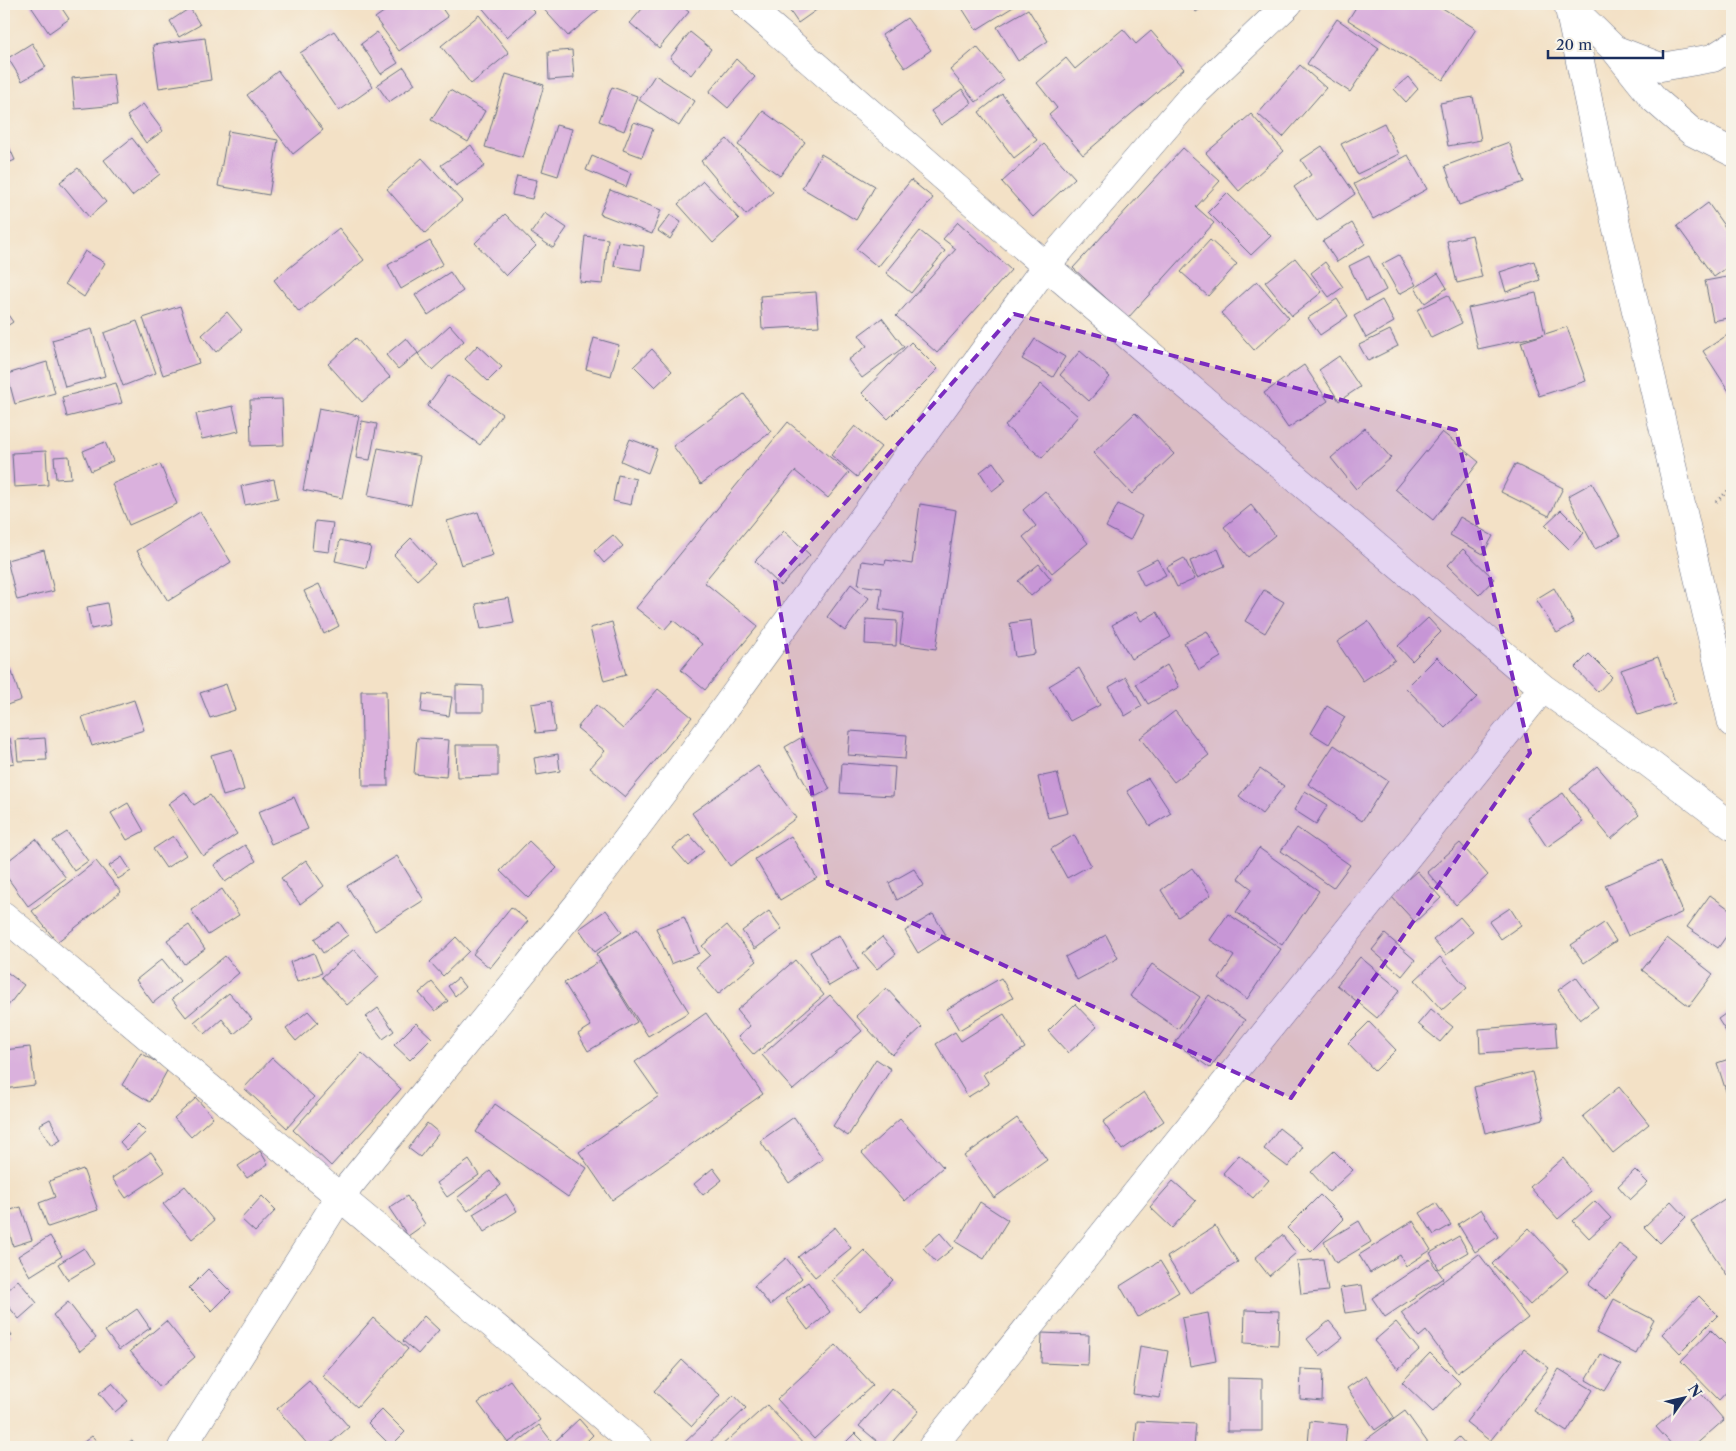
<svg xmlns="http://www.w3.org/2000/svg" width="1736" height="1451" viewBox="0 0 1736 1451" font-family="'Libre Caslon Text',serif">
  <style>
    .building { fill: #dab1dd }
    .lines { fill: none; stroke-linecap: round; stroke-linejoin: round }
    .street-casing { stroke: #676d82; stroke-width: 29 }
    .path { stroke: #676d82; stroke-width: 3; stroke-dasharray: 1 4; stroke-linecap: butt }
    .street { stroke: #fff; stroke-width: 28 }
    .marked { fill: #7b2cbf; fill-opacity: 0.2; stroke: #7b2cbf; stroke-width: 4; stroke-dasharray: 10 6; stroke-linejoin: round }
  </style>
  <rect width="100%" height="100%" fill="#f7f3e8"/>
  <filter id="ink" filterUnits="userSpaceOnUse"><feTurbulence type="fractalNoise" baseFrequency=".02" numOctaves="2"/><feDisplacementMap in="SourceGraphic" scale="10" xChannelSelector="R" yChannelSelector="G"/><feConvolveMatrix kernelMatrix="1 2 1 2 8 2 1 2 1" color-interpolation-filters="sRGB"/></filter>
  <filter id="wash" filterUnits="userSpaceOnUse"><feTurbulence type="fractalNoise" baseFrequency=".0096" numOctaves="4" result="noise"/><feDisplacementMap in="SourceGraphic" scale="20" xChannelSelector="R" yChannelSelector="G"/><feGaussianBlur stdDeviation="1.12" result="paint"/><feColorMatrix in="noise" values="0 0 0 0 0 0 0 0 0 0 0 0 0 0 0 0 0 1.4 0 .05"/><feComposite in="paint" operator="in"/></filter>
  <g filter="url(#wash)">
    <rect width="100%" height="100%" fill="#f3e1c6"/>
    <g id="blocks">
      <path class="building" d="M32 4H59L69 19 49 33 30 5Z
        M395 4H439L448 17 399 51 375 18Z
        M479 4H527L535 12 507 37Z
        M539 4H601L603 6 568 36Z
        M636 4H679L689 12 659 48 630 23 642 9Z
        M785 4H825L798 23Z
        M968 4H1018L976 30 962 8Z
        M1190 4H1208L1196 12Z
        M1358 4H1436L1476 29 1443 80 1348 20Z
        M190 8 200 25 179 37 170 21Z
        M1028 9 1048 41 1018 61 997 27Z
        M479 15 509 53 471 84 441 46Z
        M907 18 931 50 905 68 882 35Z
        M1337 19 1379 48 1350 92 1307 64Z
        M1123 29 1136 44 1151 31 1184 69 1083 155 1049 115 1057 108 1037 83 1066 58 1075 69Z
        M334 31 373 87 339 111 300 53Z
        M377 32 398 63 381 74 361 44Z
        M690 32 711 49 691 75 670 58Z
        M205 38 211 80 159 88 153 45Z
        M32 43 46 67 22 81 8 58Z
        M977 47 1004 80 976 102 950 70Z
        M572 50 574 78 549 80 548 52Z
        M736 59 755 77 728 108 709 92Z
        M1300 65 1326 88 1283 137 1258 114Z
        M404 67 415 84 389 102 377 85Z
        M278 71 323 130 293 154 247 95Z
        M113 74 117 105 75 109 72 78Z
        M506 74 544 85 523 158 485 147Z
        M655 75 695 101 679 126 639 100Z
        M1408 77 1418 89 1406 102 1394 89Z
        M612 87 637 96 624 131 599 121Z
        M962 89 972 103 941 125 931 111Z
        M450 90 485 111 468 142 431 120Z
        M1002 94 1037 140 1014 158 979 112Z
        M1473 97 1481 140 1448 146 1440 103Z
        M143 104 163 131 146 143 127 116Z
        M763 111 805 142 780 176 738 145Z
        M1251 114 1284 151 1239 191 1206 153Z
        M634 122 653 129 642 157 623 150Z
        M1384 123 1399 154 1357 174 1341 144Z
        M556 125 572 129 558 176 542 171Z
        M228 131 278 140 269 195 218 186Z
        M4 136 15 160 4 165Z
        M132 138 160 174 132 196 104 160Z
        M727 139 773 192 746 215 701 161Z
        M1509 142 1524 182 1459 205 1445 166Z
        M1044 144 1075 178 1033 217 1002 182Z
        M471 145 485 166 456 186 441 165Z
        M1322 146 1355 194 1317 221 1294 187 1311 175 1301 160Z
        M1183 148 1220 181 1196 207 1214 223 1128 318 1073 268Z
        M821 154 875 186 856 220 802 188Z
        M1408 155 1427 189 1373 219 1354 184Z
        M592 156 631 173 626 187 586 170Z
        M422 158 462 201 425 233 387 189Z
        M78 168 106 202 89 217 60 182Z
        M517 176 537 180 532 199 512 195Z
        M911 180 933 198 878 267 856 249Z
        M703 181 739 219 713 243 678 204Z
        M610 190 661 210 652 234 600 214Z
        M1227 193 1271 236 1251 255 1208 212Z
        M1708 203 1732 237V264L1714 277 1677 226Z
        M545 213 567 228 553 248 531 233Z
        M505 214 536 246 506 276 475 243Z
        M670 215 681 222 670 239 658 231Z
        M958 222 1011 270 937 353 896 316 956 249 943 239Z
        M1352 223 1365 244 1337 262 1323 241Z
        M339 228 364 260 299 312 274 280Z
        M920 231 945 251 911 293 886 273Z
        M1472 235 1482 277 1457 283 1447 241Z
        M585 236 608 239 603 284 580 282Z
        M1210 240 1237 264 1208 296 1181 272Z
        M430 241 443 264 401 289 388 265Z
        M618 242 644 246 641 270 614 266Z
        M85 251 105 263 84 297 65 284Z
        M1399 255 1416 285 1399 294 1382 264Z
        M1369 256 1386 290 1366 301 1349 266Z
        M1295 258 1322 292 1292 316 1265 282Z
        M1534 261 1540 280 1506 292 1500 272Z
        M1325 262 1343 287 1329 297 1311 273Z
        M450 272 463 291 428 315 415 295Z
        M1438 273 1447 288 1425 303 1415 288Z
        M1732 276V317L1713 321 1705 281Z
        M1257 281 1289 318 1254 350 1221 313Z
        M816 292 819 326 762 329 760 296Z
        M1536 293 1545 334 1567 327 1586 381 1539 396 1521 342 1543 335 1478 349 1468 308Z
        M1448 295 1462 323 1431 338 1417 310Z
        M1337 299 1348 316 1320 335 1308 318Z
        M1382 300 1394 322 1366 338 1354 316Z
        M180 306 199 363 163 375 143 318Z
        M4 309 13 322 4 328Z
        M227 312 242 330 216 352 202 335Z
        M882 318 904 347 862 378 848 360 867 346 859 335Z
        M137 321 156 373 123 386 104 333Z
        M450 325 464 341 432 370 418 354Z
        M92 329 105 376 65 387 52 340Z
        M1390 330 1398 346 1368 361 1359 345Z
        M1732 332V396L1703 351Z
        M356 338 390 377 362 402 328 364Z
        M406 338 418 353 398 369 386 355Z
        M594 338 619 345 611 376 586 369Z
        M1035 339 1065 357 1053 377 1022 359Z
        M911 342 938 369 888 419 862 393Z
        M478 345 502 367 488 381 465 359Z
        M652 349 672 371 655 387 634 366Z
        M1080 351 1110 377 1089 401 1060 375Z
        M1339 356 1360 387 1339 401 1319 370Z
        M47 362 55 393 15 404 7 374Z
        M1304 365 1328 401 1288 428 1264 393Z
        M449 375 502 414 480 445 427 406Z
        M116 383 122 403 67 417 62 397Z
        M1041 384 1078 416 1042 458 1005 426Z
        M744 394 771 432 701 484 673 446Z
        M282 399 284 445 251 446 250 400Z
        M233 406 239 431 202 439 196 414Z
        M319 408 359 416 342 498 303 490Z
        M1135 413 1174 454 1132 494 1093 453Z
        M362 421 377 424 370 460 356 458Z
        M788 422 849 473 828 498 795 471 704 582 758 626 705 690 681 670 702 644 673 620 664 630 636 608Z
        M855 426 881 447 857 477 831 455Z
        M1365 428 1391 458 1356 489 1331 458Z
        M1442 432 1479 462 1433 520 1395 489Z
        M630 439 657 449 648 473 621 461Z
        M105 442 113 461 91 471 83 451Z
        M378 448 420 456 411 505 368 496Z
        M46 451 48 485 14 487 12 453Z
        M69 456 71 478 56 479 54 457Z
        M993 462 1006 480 992 491 980 472Z
        M160 464 177 504 129 525 112 484Z
        M1515 464 1563 488 1549 516 1501 492Z
        M618 475 636 479 631 505 613 501Z
        M274 479 278 498 245 505 241 486Z
        M1592 483 1620 536 1595 549 1568 496Z
        M1045 491 1088 543 1052 573 1023 537 1036 526 1023 510Z
        M920 504 956 510 936 649 900 644 904 613 879 609 882 588 858 585 862 561 885 564 886 560 912 564Z
        M1118 504 1142 516 1130 540 1106 527Z
        M1251 505 1275 535 1248 557 1224 527Z
        M1561 510 1584 533 1569 549 1545 525Z
        M200 512 231 562 168 601 137 551Z
        M478 512 493 555 461 565 447 521Z
        M1460 517 1493 536 1483 554 1450 535Z
        M315 521 333 523 329 552 312 550Z
        M784 531 810 555 781 586 755 561Z
        M613 535 623 546 604 563 594 551Z
        M411 538 435 564 417 580 394 555Z
        M340 540 371 547 366 568 335 561Z
        M1218 549 1225 566 1197 578 1190 561Z
        M1463 549 1494 579 1479 595 1448 565Z
        M44 550 54 591 17 600 7 560Z
        M1184 558 1195 579 1177 587 1167 567Z
        M1157 559 1166 575 1144 586 1136 570Z
        M1039 564 1051 579 1031 596 1018 581Z
        M319 584 339 626 324 634 304 591Z
        M851 584 869 598 845 631 827 617Z
        M1554 588 1574 623 1557 633 1536 599Z
        M1264 590 1284 602 1265 633 1245 621Z
        M509 598 514 623 481 629 476 604Z
        M107 603 111 625 91 629 87 607Z
        M1136 612 1141 621 1157 612 1171 637 1131 659 1112 625Z
        M1428 618 1441 632 1412 661 1398 646Z
        M866 619 897 621 896 646 865 644Z
        M1031 620 1035 654 1015 657 1010 623Z
        M1368 621 1395 660 1363 681 1337 642Z
        M612 622 626 675 604 681 590 628Z
        M1207 631 1221 657 1199 670 1184 643Z
        M1589 654 1612 677 1598 692 1575 668Z
        M1437 657 1477 697 1445 728 1406 688Z
        M1658 657 1675 703 1638 715 1621 670Z
        M1167 665 1179 687 1148 704 1136 684Z
        M10 666 21 700 4 706V668Z
        M1079 668 1100 705 1070 721 1049 686Z
        M1126 677 1142 706 1125 716 1109 687Z
        M226 684 235 710 210 718 200 693Z
        M456 685 483 686V712H456Z
        M658 689 692 717 625 797 590 768 605 751 577 728 596 705 623 729Z
        M361 691H386L388 786H363Z
        M423 694 452 697 449 716 421 712Z
        M134 700 144 730 92 746 82 717Z
        M551 701 555 731 536 733 531 704Z
        M1327 706 1345 717 1329 744 1311 733Z
        M1175 711 1209 755 1174 782 1140 738Z
        M850 731 907 735 905 759 848 755Z
        M802 737 830 789 813 798 785 747Z
        M10 738 14 763 4 765V739Z
        M45 738 47 760 18 761 16 740Z
        M417 738 449 740 446 777 414 774Z
        M456 745H498V776L457 777Z
        M1334 745 1388 781 1362 821 1308 784Z
        M232 749 244 790 223 796 211 755Z
        M558 754 560 771 537 775 534 758Z
        M842 763 895 767 893 796 840 793Z
        M758 766 796 818 730 866 692 813Z
        M1597 766 1639 815 1611 839 1570 789Z
        M1260 769 1284 786 1262 814 1239 796Z
        M1057 773 1068 813 1048 818 1038 777Z
        M1148 778 1171 813 1150 826 1127 791Z
        M1305 791 1328 805 1316 824 1294 810Z
        M185 792 194 805 210 795 237 834 203 856 168 804Z
        M1563 793 1583 822 1547 847 1527 817Z
        M294 797 308 829 271 844 258 812Z
        M128 803 144 831 127 840 111 813Z
        M1297 828 1350 865 1333 888 1281 851Z
        M67 832 88 861 74 871 53 841Z
        M689 834 704 851 688 865 673 848Z
        M1074 835 1091 865 1067 878 1051 849Z
        M173 836 186 855 166 868 153 849Z
        M791 836 817 878 780 900 755 859Z
        M36 839 66 878 28 906 4 873V864Z
        M529 841 557 868 528 898 500 871Z
        M1460 843 1488 875 1456 905 1427 872Z
        M245 845 256 861 225 882 214 865Z
        M1259 848 1319 891 1282 945 1236 912 1252 889 1238 878Z
        M397 856 424 900 375 931 347 886Z
        M122 857 131 871 118 879 109 866Z
        M306 860 324 886 300 904 281 878Z
        M96 861 121 892 57 942 32 911Z
        M1661 861 1683 912 1628 936 1605 885Z
        M1192 868 1211 895 1178 917 1161 890Z
        M914 869 924 885 897 900 889 883Z
        M1417 871 1441 898 1415 922 1390 895Z
        M222 889 239 915 208 935 191 910Z
        M1710 895 1732 911V928L1718 948 1687 927Z
        M511 907 528 921 490 968 473 954Z
        M1510 908 1521 925 1501 939 1489 922Z
        M606 910 622 932 595 952 579 929Z
        M769 911 782 929 755 949 742 931Z
        M933 914 946 935 918 953 905 931Z
        M1228 914 1281 949 1247 999 1219 979 1234 956 1210 940Z
        M684 917 699 953 671 964 656 928Z
        M1460 917 1473 932 1446 955 1433 940Z
        M339 922 348 935 323 953 314 939Z
        M1604 923 1616 941 1584 963 1571 945Z
        M189 925 205 949 184 964 167 940Z
        M727 925 757 961 718 994 696 967 710 955 702 946Z
        M637 929 689 1012 648 1036 596 954Z
        M1385 934 1415 960 1402 976 1372 950Z
        M839 935 858 969 829 986 810 952Z
        M1106 935 1118 958 1077 980 1065 957Z
        M456 937 469 951 443 976 430 962Z
        M882 937 896 954 877 969 863 953Z
        M1667 938 1713 974 1689 1006 1642 970Z
        M354 949 379 977 347 1005 322 977Z
        M314 953 322 973 297 982 290 962Z
        M225 956 239 973 186 1017 172 999Z
        M1360 957 1400 990 1377 1018 1337 985Z
        M1440 957 1467 988 1442 1010 1415 980Z
        M162 959 180 981 153 1003 136 980Z
        M795 960 824 995 754 1055 738 1037 750 1026 737 1010Z
        M600 961 637 1022 588 1051 578 1034 591 1026 564 983Z
        M1152 964 1200 997 1178 1029 1130 996Z
        M4 970 24 985 4 1011Z
        M1576 977 1598 1007 1580 1020 1558 990Z
        M458 978 465 987 455 996 448 986Z
        M1001 978 1013 998 959 1030 947 1009Z
        M432 982 448 1001 435 1011 419 993Z
        M886 988 922 1027 892 1055 856 1016Z
        M229 993 252 1019 234 1034 222 1019 205 1034 194 1022Z
        M830 995 862 1031 793 1090 762 1055Z
        M1209 995 1245 1020 1210 1068 1175 1043Z
        M1075 1004 1097 1027 1068 1053 1048 1031Z
        M378 1008 394 1031 383 1039 366 1017Z
        M1431 1009 1453 1027 1440 1042 1418 1024Z
        M1732 1009V1037L1730 1038 1718 1019Z
        M308 1011 318 1022 296 1041 286 1029Z
        M706 1013 763 1094 612 1200 579 1152 659 1096 635 1062Z
        M1004 1014 1025 1048 983 1074 989 1084 968 1097 936 1044 955 1032 961 1041Z
        M1369 1022 1396 1050 1375 1071 1348 1043Z
        M416 1023 432 1038 410 1060 394 1045Z
        M1555 1023 1557 1048 1480 1053 1479 1029Z
        M30 1047 35 1085 4 1089V1050Z
        M141 1053 168 1069 150 1102 122 1085Z
        M362 1053 401 1089 331 1166 293 1130Z
        M272 1058 314 1097 287 1128 244 1088Z
        M1732 1058V1110L1717 1063Z
        M876 1059 891 1069 848 1136 833 1126Z
        M1532 1072 1544 1119 1485 1133 1474 1087Z
        M1619 1087 1649 1124 1613 1153 1583 1116Z
        M1144 1092 1164 1121 1122 1150 1103 1122Z
        M196 1098 213 1117 191 1137 174 1118Z
        M495 1104 587 1168 568 1197 476 1132Z
        M794 1117 823 1159 789 1183 760 1141Z
        M1017 1118 1047 1160 994 1198 964 1156Z
        M50 1119 61 1140 51 1146 39 1125Z
        M900 1119 943 1167 905 1201 862 1153Z
        M427 1123 439 1133 420 1157 408 1148Z
        M138 1124 146 1132 127 1150 120 1142Z
        M1279 1128 1303 1147 1288 1167 1264 1149Z
        M260 1151 268 1164 247 1178 238 1166Z
        M1334 1151 1353 1170 1329 1192 1311 1172Z
        M151 1152 165 1172 126 1198 112 1178Z
        M1239 1155 1269 1180 1253 1198 1223 1173Z
        M1563 1158 1591 1191 1558 1219 1530 1187Z
        M469 1160 479 1175 447 1197 437 1183Z
        M713 1168 722 1180 703 1195 694 1184Z
        M83 1169 98 1210 48 1227 39 1203 55 1197 49 1181Z
        M1635 1170 1648 1183 1630 1200 1618 1186Z
        M490 1171 501 1185 468 1211 457 1198Z
        M1173 1181 1196 1201 1172 1228 1150 1207Z
        M185 1186 214 1221 192 1239 163 1204Z
        M506 1194 517 1211 484 1232 473 1214Z
        M1732 1194V1272L1727 1275 1691 1221Z
        M1320 1195 1344 1219 1311 1252 1287 1228Z
        M262 1196 276 1210 255 1232 241 1219Z
        M407 1196 425 1224 408 1236 389 1208Z
        M1595 1201 1611 1218 1589 1238 1573 1221Z
        M1671 1201 1686 1217 1660 1243 1644 1227Z
        M980 1202 1008 1220 984 1259 956 1242Z
        M1436 1203 1451 1225 1434 1235 1420 1213Z
        M21 1207 32 1240 13 1246 4 1212Z
        M1481 1209 1498 1237 1475 1252 1458 1224Z
        M1359 1221 1371 1242 1336 1263 1324 1242Z
        M1413 1221 1431 1250 1406 1266 1400 1255 1370 1273 1359 1255Z
        M1215 1226 1238 1262 1190 1293 1167 1257Z
        M835 1227 851 1248 815 1277 798 1257Z
        M1529 1228 1568 1271 1530 1305 1492 1264Z
        M940 1233 953 1248 936 1262 923 1248Z
        M1282 1235 1296 1253 1269 1276 1255 1258Z
        M50 1236 62 1256 30 1276 18 1256Z
        M1459 1236 1468 1252 1439 1269 1430 1253Z
        M1619 1244 1638 1258 1607 1299 1588 1285Z
        M84 1248 94 1264 68 1280 58 1264Z
        M864 1250 893 1280 860 1311 832 1280Z
        M1479 1254 1528 1318 1457 1373 1426 1331 1419 1337 1401 1313Z
        M786 1258 802 1278 770 1305 754 1286Z
        M1323 1259 1328 1291 1301 1294 1297 1261Z
        M1430 1259 1443 1278 1385 1317 1372 1298Z
        M1160 1261 1179 1292 1138 1317 1120 1286Z
        M208 1269 231 1292 212 1311 189 1288Z
        M18 1280 37 1303 19 1319 4 1301V1293Z
        M808 1282 830 1312 808 1330 785 1299Z
        M1362 1285 1366 1310 1345 1313 1340 1288Z
        M1699 1296 1718 1315 1680 1353 1662 1334Z
        M1614 1299 1654 1320 1636 1354 1596 1333Z
        M68 1302 96 1338 80 1351 53 1315Z
        M137 1309 150 1328 119 1350 105 1331Z
        M1245 1310 1279 1311 1278 1345 1244 1343Z
        M1208 1313 1216 1361 1190 1366 1182 1318Z
        M424 1316 439 1330 418 1354 403 1341Z
        M373 1318 408 1349 357 1407 322 1376Z
        M166 1321 195 1357 160 1387 130 1351Z
        M1329 1321 1343 1338 1320 1356 1307 1339Z
        M1396 1322 1419 1350 1398 1369 1374 1341Z
        M4 1325 12 1336 4 1343Z
        M1711 1330 1732 1351V1386L1719 1400 1681 1361Z
        M1042 1333 1089 1335 1088 1365 1041 1363Z
        M836 1345 873 1385 814 1439 777 1399Z
        M1140 1346 1168 1351 1160 1398 1133 1394Z
        M1524 1349 1549 1368 1490 1441 1466 1422Z
        M1430 1353 1460 1383 1433 1412 1402 1382Z
        M1601 1354 1621 1365 1605 1391 1586 1380Z
        M682 1360 720 1395 692 1426 654 1391Z
        M1301 1369 1323 1370 1322 1401 1300 1399Z
        M1559 1369 1593 1390 1567 1432 1534 1411Z
        M1366 1375 1394 1417 1375 1430 1347 1388Z
        M1227 1378 1262 1379V1431H1227Z
        M510 1380 540 1420 508 1443 478 1403Z
        M309 1381 349 1427 326 1447H310L277 1409Z
        M112 1383 128 1401 115 1412 99 1393Z
        M892 1388 919 1411 888 1447H884L859 1426Z
        M1698 1390 1724 1420 1693 1447H1674L1656 1427Z
        M734 1395 746 1408 705 1447H680Z
        M767 1405 806 1447H720Z
        M382 1409 405 1432 391 1446 368 1423Z
        M1405 1411 1428 1443 1422 1447H1356Z
        M579 1419 593 1435 581 1447H549Z
        M1137 1421 1196 1424 1194 1447H1135Z
        M1310 1421 1347 1425 1345 1447 1308 1444Z
        M539 1425 553 1443 548 1447H512Z
        M855 1433 869 1447H841Z
        M92 1436 102 1447H77Z
        M1459 1437 1468 1447H1448Z
        M132 1440 138 1447H122Z"/>
    </g>
  </g>
  <g filter="url(#ink)">
    <use href="#blocks" fill-opacity="0" stroke="#676d82" stroke-width="1"/>
    <g class="lines">
      <g class="street-casing">
        <path id="street" d="M745 4 1046 266 1543 688 1650 764 1732 826
          M1568 4 1599 152 1732 723
          M1568 4 1614 49 1661 67 1713 58 1732 46
          M1615 50 1654 99 1692 132 1732 152
          M4 916 639 1447
          M182 1447 339 1198 580 902 687 760 1046 266 1193 95 1288 4
          M932 1447 1543 688"/>
      </g>
      <path class="path" d="M1716 502 1732 487"/>
      <use href="#street" class="street"/>
    </g>
  </g>
  <path class="marked" d="M1014 314 1456 430 1530 753 1291 1098 828 884 775 581Z"/>
  <rect width="1736" height="1451" fill="none" stroke="#f7f3e8" stroke-width="20"/>
  <g transform="translate(1684 1398) rotate(56)" stroke="#f7f3e8" stroke-width="4" paint-order="stroke">
  <path d="M0-4L9 19L0 12L-9 19Z" fill="#1b2f5e"/>
  <text y="-8" font-size="14" font-weight="bold" text-anchor="middle" fill="#1b2f5e">N</text>
  </g>
  <path d="M1548 50v8h115v-8" fill="none" stroke="#1b2f5e" stroke-width="2.5"/>
  <text x="1556" y="50" font-size="15" fill="#1b2f5e" stroke="#f7f3e8" stroke-width="4" paint-order="stroke">20 m</text>
</svg>
